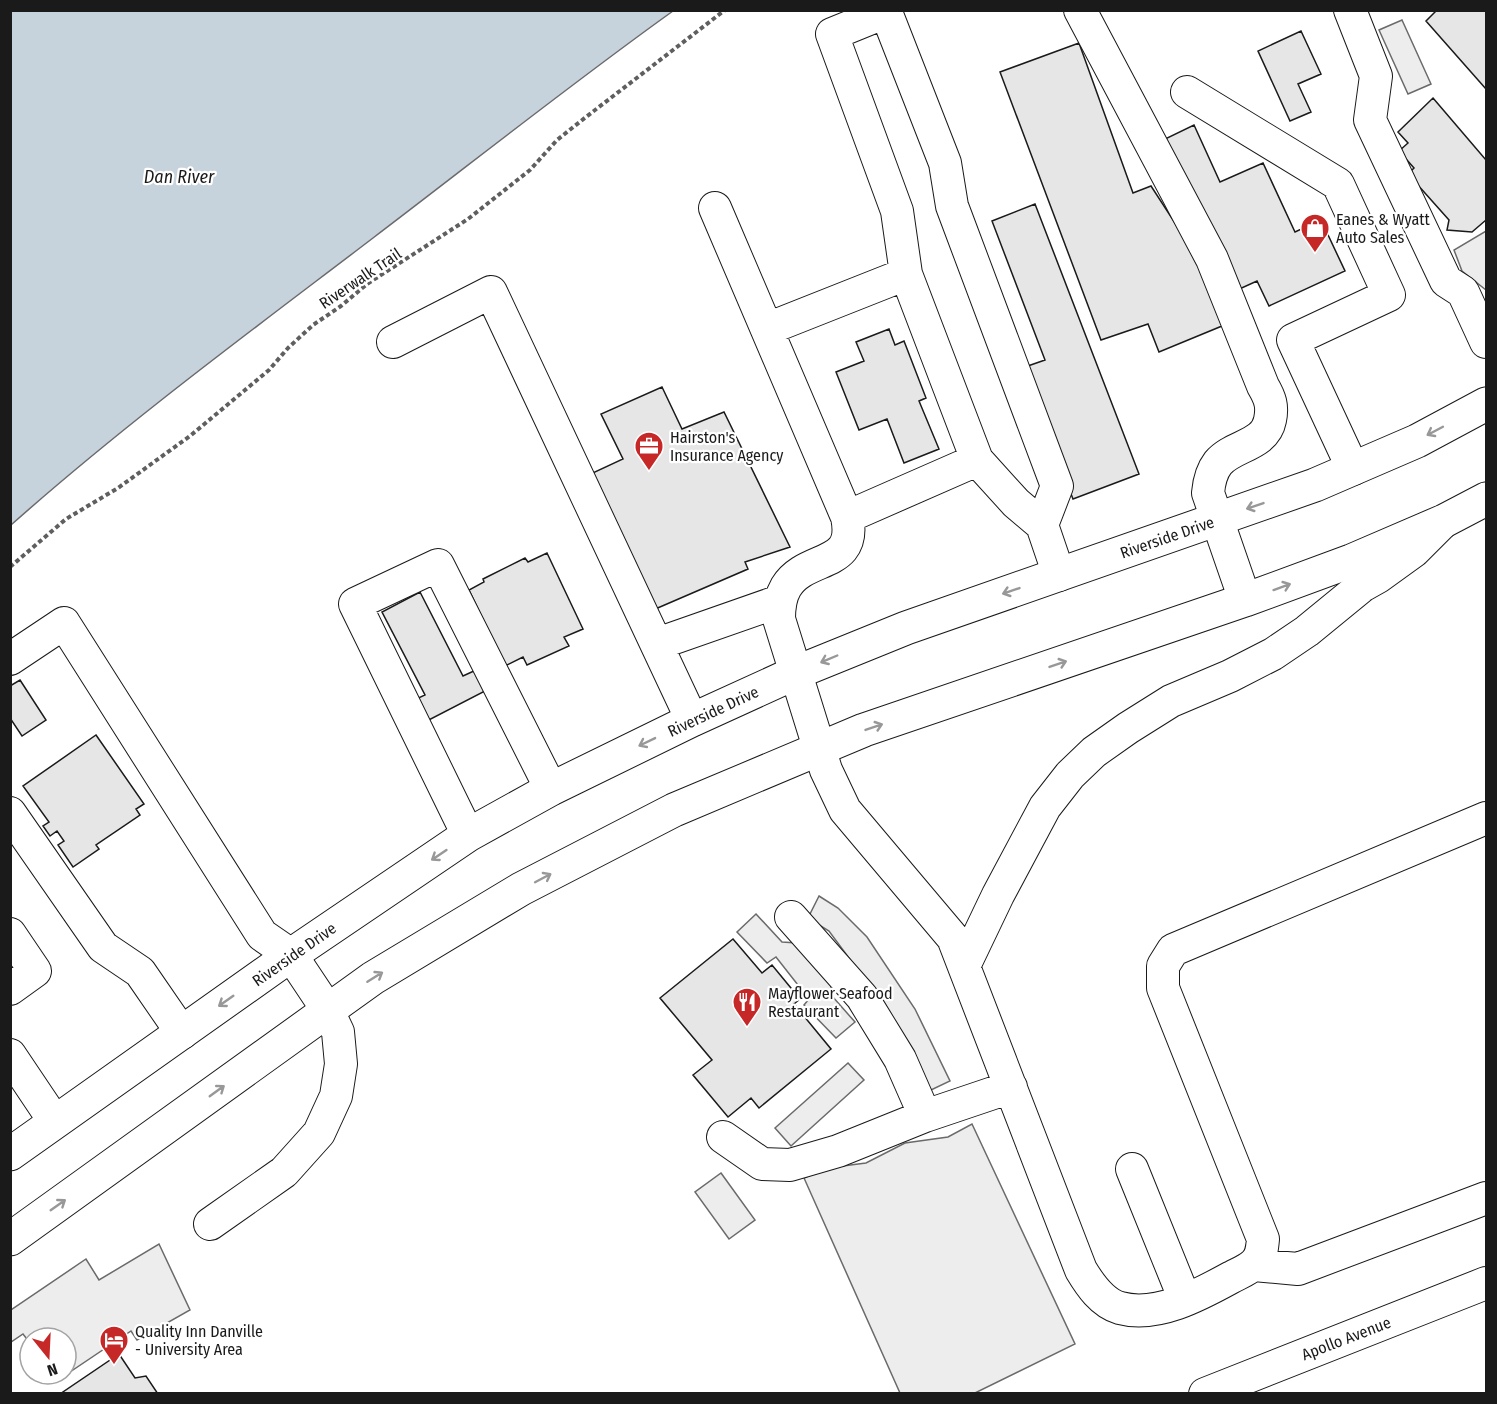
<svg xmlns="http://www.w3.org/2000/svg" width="1497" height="1404" viewBox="0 0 1497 1404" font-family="'Fira Sans Condensed',sans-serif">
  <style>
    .parking { fill: #ededed; stroke: #6a6a6a; stroke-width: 1.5 }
    .water { fill: #c6d2dc; stroke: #6a6a6a; stroke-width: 1.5 }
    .building { fill: #e6e6e6; stroke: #1a1a1a; stroke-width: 1.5 }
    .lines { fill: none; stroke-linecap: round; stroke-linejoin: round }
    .minor-casing { stroke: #1a1a1a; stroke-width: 34 }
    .major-casing { stroke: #1a1a1a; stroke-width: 35 }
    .path { stroke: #5f5f5f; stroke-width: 4; stroke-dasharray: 4.5 3; stroke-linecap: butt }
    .minor { stroke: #fff; stroke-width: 32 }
    .major { stroke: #fff; stroke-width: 33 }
    .oneway { stroke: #989898 }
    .labels { text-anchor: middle; stroke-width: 4.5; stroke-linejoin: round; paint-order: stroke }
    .poi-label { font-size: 16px; fill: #1a1a1a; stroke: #fff; text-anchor: start }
    .street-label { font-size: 16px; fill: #1a1a1a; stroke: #fff }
    .water-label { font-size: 18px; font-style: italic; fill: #1a1a1a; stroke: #fff }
  </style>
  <rect width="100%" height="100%" fill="#fff"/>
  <path class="parking" d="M1402 20 1431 84 1408 94 1379 30Z
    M1486 231V290L1462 271 1454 250Z
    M819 896 838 908 867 937 915 1009 950 1081 931 1090 886 1008 829 931 808 918Z
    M756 914 782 942 797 943 830 980 832 996 855 1022 836 1038 804 1005 809 999 776 957 767 963 737 932Z
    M848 1063 864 1080 791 1146 775 1128Z
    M972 1124 1075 1344 975 1393H900L804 1178 827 1168 866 1163 905 1143 948 1137Z
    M721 1173 755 1220 729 1239 695 1192Z
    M159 1244 190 1310 137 1340 131 1331 58 1380 54 1374H66V1338H30V1343L23 1334 11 1342V1310L86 1259 99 1280Z"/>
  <path class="water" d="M11 10H673V11C571 84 473 162 373 238 251 331 126 423 11 525Z"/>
  <path class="building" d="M1437 10H1486V89L1426 21Z
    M1301 31 1321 74 1298 84 1311 112 1290 121 1258 51Z
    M1079 43 1133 193 1151 186 1199 260 1222 326 1159 352 1148 324 1101 340 1000 72Z
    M1433 98 1486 160V220L1472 232 1447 230 1449 220 1408 174 1414 168 1399 151 1408 143 1398 132Z
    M1194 125 1220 182 1263 163 1295 232 1321 220 1345 271 1269 306 1257 281 1235 291 1165 139Z
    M1035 204 1139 474 1073 499 1022 368 1045 360 992 221Z
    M889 329 895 345 904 341 926 398 919 401 939 449 904 463 887 419 859 430 836 372 864 361 856 342Z
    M662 387 682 429 724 412 790 547 745 562 748 569 653 610 584 477 623 459 601 414Z
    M547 553 583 629 564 637 569 646 527 665 523 657 505 666 469 590 484 582 483 579 525 558 528 562Z
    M420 592 463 676 476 670 487 690 423 723 412 701 425 695 382 612Z
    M20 680 46 720 22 736 10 718V686Z
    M96 735 144 804 136 809 140 815 96 845 99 849 73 867 58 845 64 841 57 831 50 836 43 826 49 822 23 786Z
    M733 939 762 973 772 965 800 999 794 1004 831 1049 759 1108 751 1098 728 1117 693 1075 712 1060 660 998Z
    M119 1354 135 1378 146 1376 158 1394H60Z"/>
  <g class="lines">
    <g class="minor-casing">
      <path id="minor" d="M1080 10 1212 259 1263 386C1270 398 1273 406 1270 420 1265 446 1233 445 1218 463 1211 472 1209 482 1208 493L1245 600
        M1350 10 1376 76 1370 120 1446 281 1463 292 1486 342
        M1187 92 1338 184 1389 295 1293 340 1353 469
        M715 208 847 517C858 569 806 554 786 587 780 597 779 608 779 619L826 770 845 810 953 938 1081 1270C1090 1285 1102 1303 1120 1308 1157 1318 1199 1295 1230 1278 1237 1274 1248 1270 1254 1264 1262 1257 1262 1248 1263 1239L1163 988V966L1173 950 1486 818
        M767 329 906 274
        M393 342 491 292 692 720
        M847 517 977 460
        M1042 525 1016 503 977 460 906 274 897 211 832 34 886 12 945 163 952 206 1057 486 1042 525 1059 575
        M657 644 780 601
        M10 659 64 623 262 935 291 955 327 1009 338 1032 341 1064 336 1096 319 1133 284 1172 210 1224
        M10 813 103 947 140 972 182 1033
        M468 835 355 604 438 565 551 789
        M791 917 862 997 900 1059 925 1116
        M10 934 35 971 10 989
        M965 964 998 895 1045 807 1070 775 1094 752 1128 728 1171 701 1230 676 1273 654 1307 631 1362 586 1378 577 1414 551 1441 524
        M10 1055 55 1122
        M723 1137 762 1164 790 1165 838 1151 925 1116 1011 1087
        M1132 1169 1185 1300
        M1254 1265 1298 1269 1486 1198
        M1205 1394 1486 1283"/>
    </g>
    <g class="major-casing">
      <path id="major" d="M10 1154 291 955 468 835 551 789 692 720 795 673 906 628 1315 485 1417 441 1486 404
        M10 1239 373 978 521 889 674 810 864 730 1245 600 1351 561 1444 521 1486 499"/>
    </g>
    <path class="path" d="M10 567 66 519 118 488 190 436 269 370 288 348 313 325 341 306 367 284 468 219 530 170 557 140 586 117 725 10"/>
    <use href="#minor" class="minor"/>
    <use href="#major" class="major"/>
  </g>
  <defs><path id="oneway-shaft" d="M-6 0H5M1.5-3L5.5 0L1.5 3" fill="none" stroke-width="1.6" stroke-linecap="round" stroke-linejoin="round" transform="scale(1.5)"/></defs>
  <g class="oneway">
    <use href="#oneway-shaft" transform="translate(1435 431) rotate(152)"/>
    <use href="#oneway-shaft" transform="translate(1255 506) rotate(161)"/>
    <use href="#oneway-shaft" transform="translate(1282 587) rotate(-20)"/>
    <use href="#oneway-shaft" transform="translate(1011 591) rotate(161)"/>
    <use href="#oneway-shaft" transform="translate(829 659) rotate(157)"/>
    <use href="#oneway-shaft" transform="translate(1058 664) rotate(-19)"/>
    <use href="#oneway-shaft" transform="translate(874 727) rotate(-19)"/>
    <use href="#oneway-shaft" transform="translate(647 742) rotate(154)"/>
    <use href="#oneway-shaft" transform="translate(439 855) rotate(146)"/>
    <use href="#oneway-shaft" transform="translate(543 878) rotate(-28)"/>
    <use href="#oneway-shaft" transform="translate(375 977) rotate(-32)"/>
    <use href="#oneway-shaft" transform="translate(226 1001) rotate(145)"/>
    <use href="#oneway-shaft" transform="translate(217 1091) rotate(-36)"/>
    <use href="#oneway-shaft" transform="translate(58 1205) rotate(-35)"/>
  </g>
  <defs>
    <g id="shop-pin" transform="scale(1.5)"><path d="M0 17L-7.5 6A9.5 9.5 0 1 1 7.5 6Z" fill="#c62828" stroke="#fff"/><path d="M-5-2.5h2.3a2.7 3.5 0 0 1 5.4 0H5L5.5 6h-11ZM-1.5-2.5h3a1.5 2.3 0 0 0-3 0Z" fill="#fff"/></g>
    <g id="office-pin" transform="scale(1.5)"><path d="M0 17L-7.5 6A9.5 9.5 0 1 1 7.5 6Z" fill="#c62828" stroke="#fff"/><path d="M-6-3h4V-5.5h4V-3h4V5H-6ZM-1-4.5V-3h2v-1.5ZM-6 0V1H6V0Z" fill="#fff"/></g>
    <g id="restaurant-pin" transform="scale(1.5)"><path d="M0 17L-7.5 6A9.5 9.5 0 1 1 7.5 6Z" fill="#c62828" stroke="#fff"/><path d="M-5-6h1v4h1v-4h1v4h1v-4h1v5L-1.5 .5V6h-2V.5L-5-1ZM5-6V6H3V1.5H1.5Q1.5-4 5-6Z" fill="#fff"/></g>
    <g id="hotel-pin" transform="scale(1.5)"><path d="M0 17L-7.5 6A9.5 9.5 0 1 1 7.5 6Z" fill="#c62828" stroke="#fff"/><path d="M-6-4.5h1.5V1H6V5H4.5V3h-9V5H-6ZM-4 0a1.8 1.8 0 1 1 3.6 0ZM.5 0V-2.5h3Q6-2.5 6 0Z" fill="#fff"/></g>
  </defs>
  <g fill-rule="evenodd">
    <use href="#shop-pin" x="1315" y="228"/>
    <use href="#office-pin" x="649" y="446"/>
    <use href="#restaurant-pin" x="747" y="1002"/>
    <use href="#hotel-pin" x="114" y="1340"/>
  </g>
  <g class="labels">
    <g class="poi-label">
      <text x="1336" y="225">Eanes &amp; Wyatt<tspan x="1336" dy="18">Auto Sales</tspan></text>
      <text x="670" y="443">Hairston's<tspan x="670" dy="18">Insurance Agency</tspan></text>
      <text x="768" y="999">Mayflower Seafood<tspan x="768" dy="18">Restaurant</tspan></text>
      <text x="135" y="1337">Quality Inn Danville<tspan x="135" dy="18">- University Area</tspan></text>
    </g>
    <g class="street-label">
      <text transform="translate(360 278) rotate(-34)" y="6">Riverwalk Trail</text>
      <text transform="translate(1167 537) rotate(-19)" y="6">Riverside Drive</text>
      <text transform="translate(713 711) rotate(-25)" y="6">Riverside Drive</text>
      <text transform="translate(294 954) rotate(-35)" y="6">Riverside Drive</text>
      <text transform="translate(1346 1338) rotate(-21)" y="6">Apollo Avenue</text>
    </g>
    <g class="water-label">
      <text x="179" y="183">Dan River</text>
    </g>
  </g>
  <rect width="1497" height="1404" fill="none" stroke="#1a1a1a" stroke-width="24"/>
  <g transform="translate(48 1356) rotate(162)"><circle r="28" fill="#ffffff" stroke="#a3a3a3" stroke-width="1.5"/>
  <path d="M0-4.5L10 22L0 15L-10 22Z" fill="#c62828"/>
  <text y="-9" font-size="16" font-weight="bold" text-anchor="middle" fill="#1a1a1a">N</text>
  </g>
</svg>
